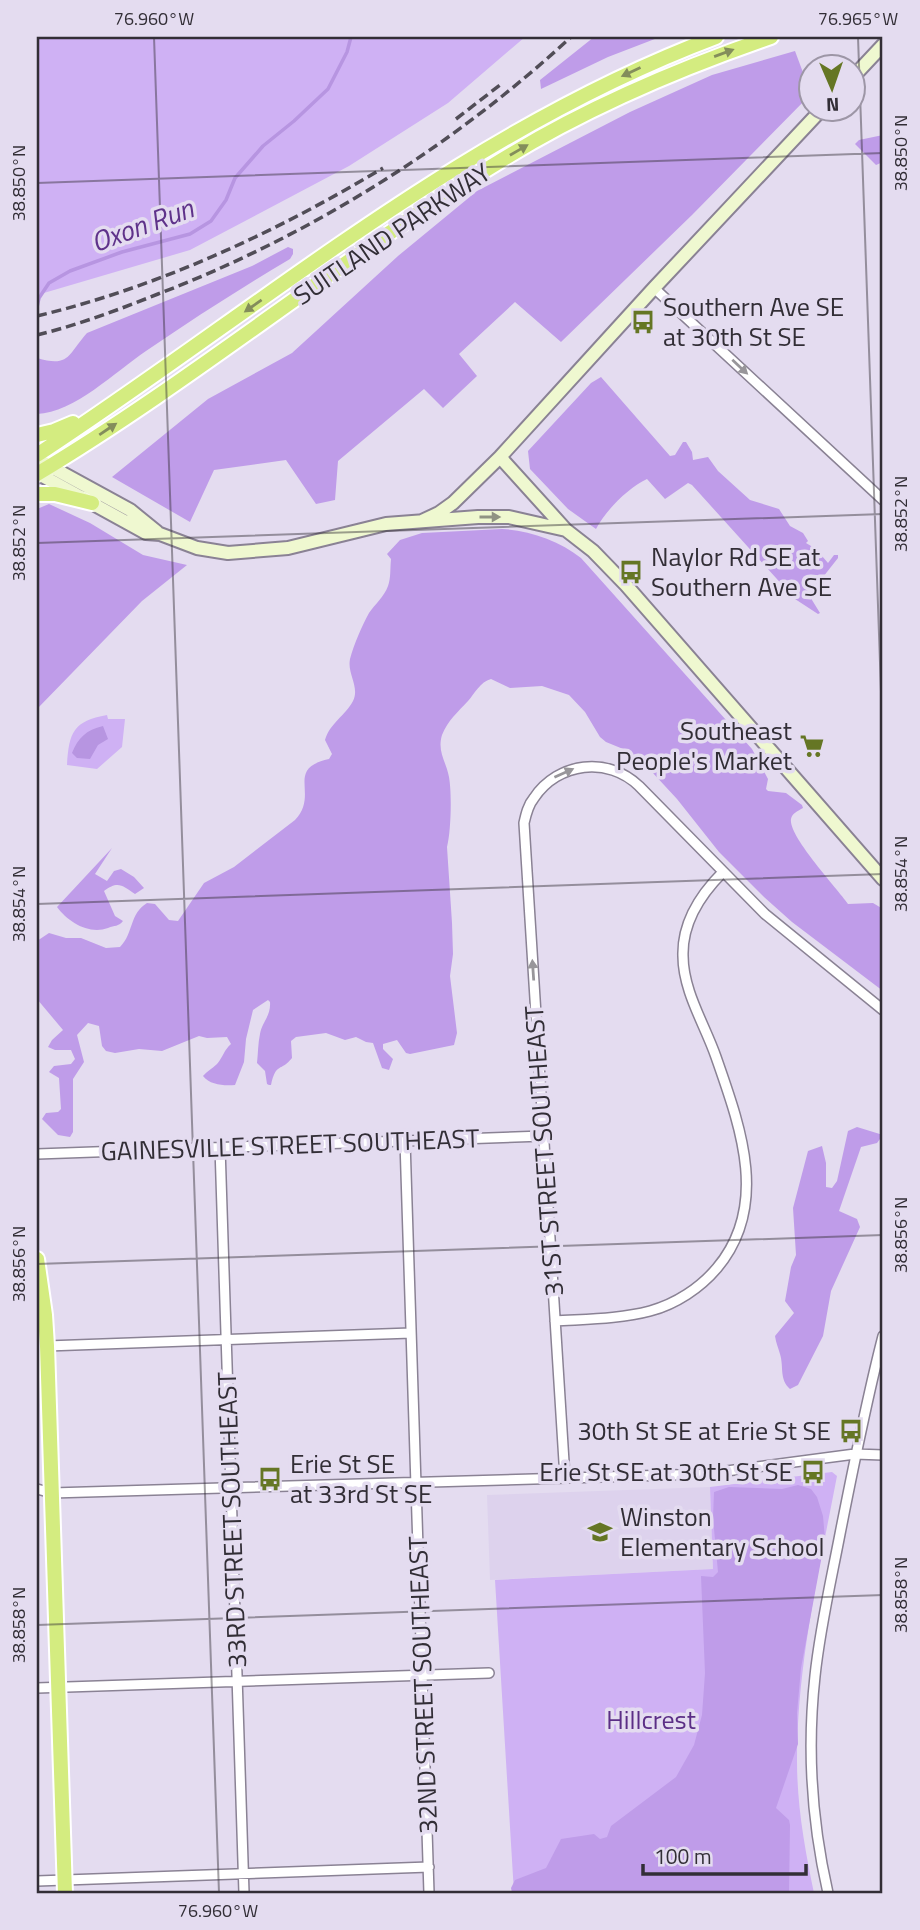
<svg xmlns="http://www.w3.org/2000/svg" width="920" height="1930" viewBox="0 0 920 1930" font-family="'Titillium Web',sans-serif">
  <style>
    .built { fill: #ddd2ed }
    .green { fill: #cfb1f4 }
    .forest { fill: #bf9ce9 }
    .water { fill: #b795e1 }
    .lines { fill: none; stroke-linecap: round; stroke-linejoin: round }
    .stream { stroke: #b795e1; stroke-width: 3.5 }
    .minor-casing { stroke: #8a8294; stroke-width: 12 }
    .secondary-casing { stroke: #8a8294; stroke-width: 16 }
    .trunk-casing { stroke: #fff; stroke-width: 18 }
    .minor { stroke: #fff; stroke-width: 9 }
    .secondary { stroke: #eff8d0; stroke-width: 12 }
    .trunk { stroke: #d4ec80; stroke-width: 14 }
    .rail { stroke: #514d57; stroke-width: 3.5; stroke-dasharray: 10 5; stroke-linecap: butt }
    .oneway { fill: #838d5b }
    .oneway2 { fill: #98969a }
    .oneway3 { fill: #909383 }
    .ticks { fill: none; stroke: #322e36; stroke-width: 2; stroke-opacity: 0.45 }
    .labels { text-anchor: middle; stroke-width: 7; stroke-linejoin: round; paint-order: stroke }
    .street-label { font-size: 26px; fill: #322e36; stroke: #e4dcf0 }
    .poi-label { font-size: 26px; fill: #322e36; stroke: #e4dcf0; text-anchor: start }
    .park-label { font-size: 26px; fill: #5b2e86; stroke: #e4dcf0 }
    .water-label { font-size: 28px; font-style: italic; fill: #5f328a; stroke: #e4dcf0 }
    .neatline { fill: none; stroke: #322e36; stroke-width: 2.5 }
    .ticks-label { font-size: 18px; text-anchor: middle; fill: #322e36 }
  </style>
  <rect width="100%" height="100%" fill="#e4dcf0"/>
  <path class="built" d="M710 1487 713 1569 490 1580 487 1495Z"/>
  <path class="green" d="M37 37H525L448 103 349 166 190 250 37 295Z
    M107 715 108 719H125L122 747 97 769 67 765C69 733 73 721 107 715Z
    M832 1472 837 1476C819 1570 797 1665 797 1761 797 1806 805 1850 814 1893H514L495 1580 713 1569 710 1487Z"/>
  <path class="forest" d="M594 37H660L608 57 541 89 540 80Z
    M795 51 811 94 692 215 561 342 515 302 459 354 477 376 443 408 424 389 338 461 335 500 316 504 286 460 214 470 190 522 112 477 208 399 292 353 398 256 477 191 630 112 712 75Z
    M883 135V162L876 165 855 144 859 140Z
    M288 247 293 249V254L290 259C241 288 193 319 146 351 116 371 74 413 37 414V358C70 368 68 354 87 333L252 266Z
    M601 377 670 456 675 455 683 442H686L692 452 693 460 708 457 718 471 750 500 779 509 790 526 803 533 808 541 806 543 816 549 828 563 834 555H838V558L812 591V600L820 613 818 614 795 599 692 485 688 483 665 499 647 479C628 488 606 510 596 529L568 509 530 469 528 451 591 383Z
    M49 504 90 523 143 555 187 565 142 601 37 709V509Z
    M502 529C529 530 560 541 581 558L752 749 768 779 766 789 768 791 786 793 802 805 803 808C798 811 792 813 791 819 788 836 837 888 848 904L873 903 883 909V991L792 922 764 897 719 852 677 799 652 772 628 751 606 742 600 737 585 712 569 695 542 686 510 688 491 679C480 682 475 693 468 701 458 712 448 720 442 735 437 752 446 761 449 777 452 794 451 831 447 847L452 923 453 954 450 976 457 1033 454 1045 410 1054 406 1053 397 1040 383 1044V1049L393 1059 389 1070 382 1068 373 1043 366 1042 356 1037 345 1040 326 1033 296 1037 291 1041 292 1058C281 1072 276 1062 271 1085H269L267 1084 265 1071 257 1063C258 1054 258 1043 260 1034 262 1022 271 1016 270 1002L268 1000 253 1010 246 1039 244 1062 235 1085C224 1086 210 1085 203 1076 207 1071 212 1069 217 1064 223 1057 224 1050 231 1044L227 1037 207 1038 199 1036 162 1051 139 1049 115 1053 106 1051 102 1046 99 1026 88 1023 77 1035 84 1062 73 1079V1132L70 1137 58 1135 42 1119 46 1113 58 1112 61 1109 59 1078 49 1072 54 1066 71 1064 75 1059 71 1050H55L48 1047 52 1040 63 1030 37 999V941L49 933 66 938H81L106 948 120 947C134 933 129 914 147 903L155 904 169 920 178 921 204 883 234 867 295 820C320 794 284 769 329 759L332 754 325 740C330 723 345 716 353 701 360 687 347 674 350 659 354 644 362 626 369 613 375 604 384 597 388 586 391 578 390 569 391 559L387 554 400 540 422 533Z
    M112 848 95 874 107 881 114 871 121 869 134 877 144 888 135 894C123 886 118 880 104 891L115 916 123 921C118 927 115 925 108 928 89 935 68 922 57 907Z
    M857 1127 883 1135 877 1143 861 1147 839 1211 857 1219 860 1227 831 1291 823 1336 798 1385 790 1389C779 1379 784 1367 780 1354 778 1347 776 1343 775 1336L794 1313 785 1301 791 1267 796 1255 793 1208 808 1151 822 1146 826 1163V1187L832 1188 837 1181 848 1131Z
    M798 1485 811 1489 817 1497 823 1516 825 1539 801 1668 797 1713 798 1744 776 1808 789 1820 790 1825 789 1893H512L511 1888 515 1880 546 1868 561 1839 594 1834 600 1839 607 1837 611 1826 676 1777 694 1745 702 1715 705 1673 701 1576 713 1577 718 1572 713 1518 714 1492 729 1487 782 1489Z"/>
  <path class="water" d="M103 726 108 739 98 745 90 759 77 758 72 753C78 738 86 730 103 726Z"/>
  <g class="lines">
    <path class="stream" d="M37 307 39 298 49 283 70 271 122 252 190 234 211 221 226 200 235 178 263 146 294 121 328 89 347 52 351 37"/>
    <g class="minor-casing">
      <path id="minor" d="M654 288 883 500
        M405 1141 429 1893
        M220 1147 244 1893
        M37 1154 543 1136
        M555 1321C586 1319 620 1319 650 1311 676 1304 700 1288 717 1268 770 1205 740 1126 716 1057 705 1025 683 991 683 956 682 923 700 895 723 872
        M47 1346 411 1333
        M565 1478 524 823C526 814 528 805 534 798 558 762 608 756 639 786L765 914 883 1010
        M37 1489 52 1493 704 1474 855 1454 883 1455
        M37 1688 489 1673
        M37 1881 429 1867
        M828 1893C812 1823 807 1748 815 1676 820 1628 831 1581 840 1534 853 1468 866 1402 883 1336"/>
    </g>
    <g class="secondary-casing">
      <path id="secondary" d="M853 77 883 45
        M500 457 566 530 593 551 626 585 883 879
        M44 463 130 510 157 532
        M37 473 146 533 160 534 197 548 228 553 288 548 386 524 478 517H509L566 530
        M422 521 439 513 453 503 500 457 654 288 823 108"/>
    </g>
    <g class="trunk-casing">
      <path id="trunk" d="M37 435 54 431 73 423
        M37 455C260 309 463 132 716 37
        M37 474C197 378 342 257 502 160 586 108 678 69 771 37
        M37 494H55L92 503
        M37 1259 45 1315 47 1346 65 1893"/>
    </g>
    <use href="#minor" class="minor"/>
    <use href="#secondary" class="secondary"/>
    <use href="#trunk" class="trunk"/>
    <path class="rail" d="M456 119 500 85
      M37 316C159 287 276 232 383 168
      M37 335C78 325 118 310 158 294 309 236 452 147 571 37"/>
  </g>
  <defs><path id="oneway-solid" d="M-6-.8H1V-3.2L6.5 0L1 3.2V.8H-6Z" transform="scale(1.75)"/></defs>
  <g class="oneway">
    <use href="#oneway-solid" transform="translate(724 53) rotate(-20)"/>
    <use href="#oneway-solid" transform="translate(631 72) rotate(155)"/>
    <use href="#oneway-solid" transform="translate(519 150) rotate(-30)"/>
    <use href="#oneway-solid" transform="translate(253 306) rotate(145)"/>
    <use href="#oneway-solid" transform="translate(108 429) rotate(-34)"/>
  </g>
  <g class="oneway2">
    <use href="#oneway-solid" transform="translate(740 367) rotate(43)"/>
    <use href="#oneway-solid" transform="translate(564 773) rotate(-24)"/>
    <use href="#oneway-solid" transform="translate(533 970) rotate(-94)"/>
  </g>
  <use class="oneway3" href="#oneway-solid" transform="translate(490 517)"/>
  <path class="ticks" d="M154 37 219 1893M858 37 883 748M37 183 883 153M37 543 883 514M37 904 883 874M37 1264 883 1235M37 1625 883 1595"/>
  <defs>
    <g id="bus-bare" transform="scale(1.89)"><path d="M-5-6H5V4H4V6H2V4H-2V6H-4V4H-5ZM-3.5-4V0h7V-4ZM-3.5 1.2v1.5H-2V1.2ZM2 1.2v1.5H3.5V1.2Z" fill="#657624" stroke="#e4dcf0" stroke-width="2.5" paint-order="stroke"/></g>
    <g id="supermarket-bare" transform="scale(1.89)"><path d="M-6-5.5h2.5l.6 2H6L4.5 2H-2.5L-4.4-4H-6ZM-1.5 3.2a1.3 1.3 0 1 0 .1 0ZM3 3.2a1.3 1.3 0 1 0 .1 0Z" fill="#657624" stroke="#e4dcf0" stroke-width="2.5" paint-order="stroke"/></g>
    <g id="school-bare" transform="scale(1.89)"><path d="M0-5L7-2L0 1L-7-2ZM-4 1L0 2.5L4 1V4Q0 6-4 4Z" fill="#657624" stroke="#e4dcf0" stroke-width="2.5" paint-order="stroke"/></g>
  </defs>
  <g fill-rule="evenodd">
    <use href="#bus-bare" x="643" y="322"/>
    <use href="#bus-bare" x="631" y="572"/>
    <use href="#supermarket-bare" x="812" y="746"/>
    <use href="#bus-bare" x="851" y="1431"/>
    <use href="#bus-bare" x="813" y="1472"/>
    <use href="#bus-bare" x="270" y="1479"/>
    <use href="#school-bare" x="600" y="1532"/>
  </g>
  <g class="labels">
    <g class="street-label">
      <text transform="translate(392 234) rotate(-34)" y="9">SUITLAND PARKWAY</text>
      <text transform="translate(290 1145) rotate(-2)" y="9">GAINESVILLE STREET SOUTHEAST</text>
      <text transform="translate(544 1151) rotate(-94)" y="9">31ST STREET SOUTHEAST</text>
      <text transform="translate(232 1520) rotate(-92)" y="9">33RD STREET SOUTHEAST</text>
      <text transform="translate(423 1685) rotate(-92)" y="9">32ND STREET SOUTHEAST</text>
    </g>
    <g class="poi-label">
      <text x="663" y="316">Southern Ave SE<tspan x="663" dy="30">at 30th St SE</tspan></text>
      <text x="651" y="566">Naylor Rd SE at<tspan x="651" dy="30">Southern Ave SE</tspan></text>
      <text x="792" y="740" text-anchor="end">Southeast<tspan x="792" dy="30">People's Market</tspan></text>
      <text x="831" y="1440" text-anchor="end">30th St SE at Erie St SE</text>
      <text x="290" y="1473">Erie St SE<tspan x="290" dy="30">at 33rd St SE</tspan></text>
      <text x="793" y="1481" text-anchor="end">Erie St SE at 30th St SE</text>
      <text x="620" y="1526">Winston<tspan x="620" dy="30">Elementary School</tspan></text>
    </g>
    <g class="park-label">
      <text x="651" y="1729">Hillcrest</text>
    </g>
    <g class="water-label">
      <text transform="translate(142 225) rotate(-20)" y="10">Oxon Run</text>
    </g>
  </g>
  <rect width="920" height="1930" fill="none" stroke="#e4dcf0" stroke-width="77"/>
  <g transform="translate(832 88) rotate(178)"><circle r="33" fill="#e4dcf0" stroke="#9d96a6" stroke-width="2"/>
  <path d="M0-5L12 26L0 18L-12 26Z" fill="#657624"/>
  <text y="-10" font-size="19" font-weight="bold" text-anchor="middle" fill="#322e36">N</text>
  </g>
  <path d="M643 1864v10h163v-10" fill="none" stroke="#322e36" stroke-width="3.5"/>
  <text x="654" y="1864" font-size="21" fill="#322e36" stroke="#e4dcf0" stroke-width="5" paint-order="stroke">100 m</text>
  <rect x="38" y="38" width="843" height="1854" class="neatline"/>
  <g class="ticks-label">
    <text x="154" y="25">76.960°W</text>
    <text x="858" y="25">76.965°W</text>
    <text transform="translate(901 153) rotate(-90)" y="6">38.850°N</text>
    <text transform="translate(19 183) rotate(-90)" y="6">38.850°N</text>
    <text transform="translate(901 514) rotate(-90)" y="6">38.852°N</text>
    <text transform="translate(19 543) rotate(-90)" y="6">38.852°N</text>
    <text transform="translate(901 874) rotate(-90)" y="6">38.854°N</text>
    <text transform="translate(19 904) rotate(-90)" y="6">38.854°N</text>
    <text transform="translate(901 1235) rotate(-90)" y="6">38.856°N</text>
    <text transform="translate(19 1264) rotate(-90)" y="6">38.856°N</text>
    <text transform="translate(901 1595) rotate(-90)" y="6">38.858°N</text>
    <text transform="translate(19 1625) rotate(-90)" y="6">38.858°N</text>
    <text x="218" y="1917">76.960°W</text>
  </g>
</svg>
